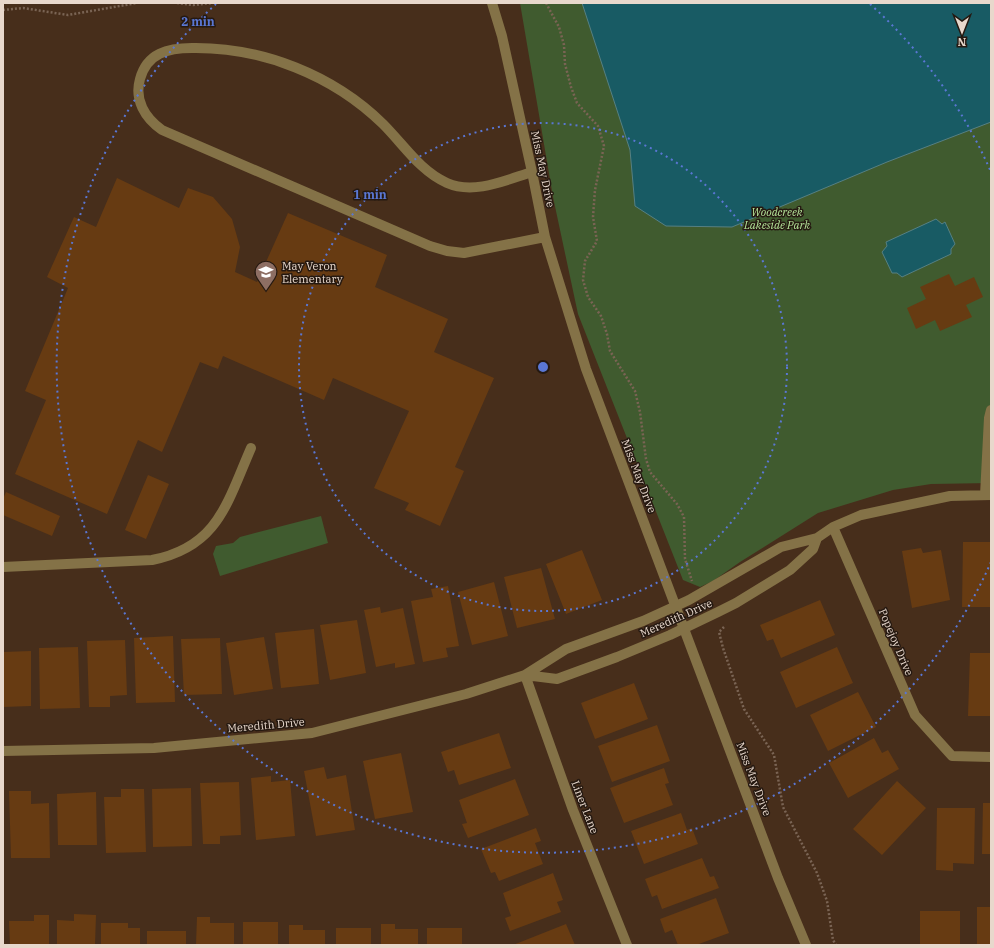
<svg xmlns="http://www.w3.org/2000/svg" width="994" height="948" viewBox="0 0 994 948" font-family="'IBM Plex Serif',serif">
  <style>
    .green { fill: #405b2f }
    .water { fill: #185b64; stroke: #568083 }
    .building { fill: #673b12 }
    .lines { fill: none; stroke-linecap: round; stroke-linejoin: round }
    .path { stroke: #7a6454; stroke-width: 2.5; stroke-dasharray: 2 2; stroke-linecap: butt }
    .minor { stroke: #847247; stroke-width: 10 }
    .ring { fill: none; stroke: #5a77d4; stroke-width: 2; stroke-dasharray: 2 4 }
    .labels { text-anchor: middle; stroke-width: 3; stroke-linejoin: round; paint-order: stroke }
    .street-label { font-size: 11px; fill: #e8d8cc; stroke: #251911 }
    .park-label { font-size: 11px; font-style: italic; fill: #b5e59a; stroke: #251911 }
    .poi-label { font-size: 11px; fill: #e8d8cc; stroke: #251911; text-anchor: start }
    .centre { fill: #5a77d4; stroke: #251911; stroke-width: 2 }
    .ring-label { font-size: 12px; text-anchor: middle; font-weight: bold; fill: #5a77d4; stroke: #251911; stroke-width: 3; stroke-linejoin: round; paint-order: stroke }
  </style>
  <rect width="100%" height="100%" fill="#472e1b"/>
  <path class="green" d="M520 3H991V483L931 484 893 490 818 513 740 562 713 581 700 587 683 580 578 314 553 197Z
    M321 516 328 543 220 576 213 554 216 546 233 543 240 537Z"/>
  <path class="water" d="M582 3H991V122L887 162 732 227 666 226 635 206 630 150Z
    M936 219 942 224 945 222 955 244 951 249V254L902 277 897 273H892L882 252 887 246 886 242Z"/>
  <path class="building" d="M117 178 179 208 188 188 213 197 232 219 240 247 235 272 257 282 288 213 387 255 375 287 448 319 434 352 494 378 455 467 464 471 440 526 405 510 409 503 374 488 409 411 333 378 324 400 223 356 218 369 200 362 162 452 138 440 107 514 15 474 46 400 25 391 68 288 47 277 74 217 96 227Z
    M949 274 955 286 974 277 983 297 966 305 972 317 940 331 935 320 916 329 907 308 926 299 920 287Z
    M148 475 169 484 146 539 125 530Z
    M6 492 60 516 52 536 3 515V499Z
    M963 542H991V607H962Z
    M921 548 923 553 941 550 950 600 912 608 902 551Z
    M582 550 602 600 566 614 546 564Z
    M541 568 555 619 517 628 504 577Z
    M494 582 508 636 472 645 458 592Z
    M448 586 459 646 446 648 448 657 423 662 411 601 433 597 431 589Z
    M820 600 835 635 781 658 773 639 767 641 760 625Z
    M380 607 381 613 403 608 415 664 395 668V663L376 667 364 610Z
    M357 620 366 673 330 680 320 625Z
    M314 629 319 684 281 688 275 633Z
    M173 636 175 702 136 703 134 638Z
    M264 637 273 689 234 695 226 643Z
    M220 638 222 694 184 695 181 639Z
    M125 640 127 695 110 696V707H89L87 641Z
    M78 647 80 708 40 709 39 648Z
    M837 647 853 683 796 708 780 672Z
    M31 651V706L3 707V652Z
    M970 653H991V716H968Z
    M634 683 648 719 595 739 581 703Z
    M858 692 876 727 828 751 810 715Z
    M657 725 670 761 612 782 598 746Z
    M499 733 511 768 459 785 454 770 448 772 441 752Z
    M874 738 882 753 888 750 899 769 848 798 829 763Z
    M401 753 413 812 375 819 363 761Z
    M324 767 327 779 346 775 355 830 316 836 304 771Z
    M664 768 669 783 665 784 673 805 624 823 610 788Z
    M271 776V782L290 780 295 836 256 840 251 778Z
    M515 779 529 815 468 838 462 824 467 823 459 800Z
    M897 781 926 808 882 855 853 829Z
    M239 782 241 835 220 836V844H203L200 783Z
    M191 788 192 846 153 847 152 789Z
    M121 789H144L146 852 106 853 104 797H121Z
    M9 791H31V804L49 803 50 858H11Z
    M96 792 97 845H58L57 794Z
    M983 803H991V854H982Z
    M937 808H975L974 864 953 863V871L936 870Z
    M681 813 687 830 692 828 698 844 644 864 631 831Z
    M536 828 541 841 535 843 543 864 499 881 495 872 491 873 481 849Z
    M702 858 710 877 714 876 719 888 662 909 657 895 652 897 645 879Z
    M553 873 563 900 557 902 561 912 510 931 505 918 511 916 503 893Z
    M716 898 729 933 696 945H678L672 930 665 933 660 919Z
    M977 907H991V945H977Z
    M920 911H960V945H920Z
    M74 914 96 915 95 945H57V920L74 921Z
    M34 915H49V945H10L9 921H34Z
    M197 917H210V923H234V945H196Z
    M243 922H278V945H243Z
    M101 923H128V928H140V945H101Z
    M381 924H395V929H418V945H381Z
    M566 924 575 945H513Z
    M289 925H303V930H325V945H289Z
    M336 928H371V945H336Z
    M427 928H462V945H427Z
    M147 931H186V945H147Z"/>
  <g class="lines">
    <path class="path" d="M177 3 193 5 213 3
      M546 3 559 27 564 45 565 64 571 87 577 103 598 126 604 146 595 190 593 217 597 241 585 261 583 280 588 297 601 316 607 334 610 351 635 391 640 412 646 459 650 472 677 504 684 517 685 559 692 581
      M3 10 23 8 68 15 137 3
      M724 627 719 632 723 648 744 709 774 755 783 807 817 873 827 901 833 940 836 945"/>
    <path class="minor" d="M492 3 502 36 532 172 545 237 586 369 778 878 806 945
      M532 172C506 180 474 195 447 183 420 171 404 145 383 124 333 75 262 47 192 48 168 48 147 53 140 79 134 100 145 118 162 130L430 246 447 251 464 253 545 237
      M985 495 989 418 991 410
      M833 527 915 715 952 756 991 757
      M3 567 152 560C218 547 227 503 251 448
      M525 675 557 679 617 657 670 635 718 612 736 603 790 570 813 549 817 538
      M525 675 573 810 627 945
      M3 751 154 748 312 733 466 694 525 675 566 649 643 621 689 600 781 547 817 538 833 527 861 515 950 496 991 495"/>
  </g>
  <g class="ring">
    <circle cx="543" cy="367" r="244"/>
    <path d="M991 562A488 488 0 1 1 216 4M870 4A488 488 0 0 1 991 172"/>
  </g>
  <defs>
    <g id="school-pin" transform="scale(1.15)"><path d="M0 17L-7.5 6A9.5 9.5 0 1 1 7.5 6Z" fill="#8d6e63" stroke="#251911"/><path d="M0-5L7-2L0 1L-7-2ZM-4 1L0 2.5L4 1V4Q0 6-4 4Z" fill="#fff"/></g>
  </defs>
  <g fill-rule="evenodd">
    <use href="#school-pin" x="266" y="272"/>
  </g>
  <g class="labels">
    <g class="street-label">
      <text transform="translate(543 169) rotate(78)" y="4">Miss May Drive</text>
      <text transform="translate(639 476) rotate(69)" y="4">Miss May Drive</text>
      <text transform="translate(676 618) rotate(-24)" y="4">Meredith Drive</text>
      <text transform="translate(896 642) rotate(67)" y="4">Popejoy Drive</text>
      <text transform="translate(266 725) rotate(-5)" y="4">Meredith Drive</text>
      <text transform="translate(754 779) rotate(69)" y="4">Miss May Drive</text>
      <text transform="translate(585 807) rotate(69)" y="4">Liner Lane</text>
    </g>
    <g class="park-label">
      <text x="777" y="216">Woodcreek<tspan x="777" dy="13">Lakeside Park</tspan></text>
    </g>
    <g class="poi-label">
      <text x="282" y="270">May Veron<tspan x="282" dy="13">Elementary</tspan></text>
    </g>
  </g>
  <circle cx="543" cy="367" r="6" class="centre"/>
  <g class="ring-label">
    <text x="198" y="26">2 min</text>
    <text x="370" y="199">1 min</text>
  </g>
  <rect width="994" height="948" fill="none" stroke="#e8d8cc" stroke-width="8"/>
  <g transform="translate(962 32) rotate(180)" stroke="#251911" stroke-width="3" paint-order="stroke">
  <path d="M0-3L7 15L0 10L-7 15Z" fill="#e8d8cc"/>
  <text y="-6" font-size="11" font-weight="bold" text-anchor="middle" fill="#e8d8cc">N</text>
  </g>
</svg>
